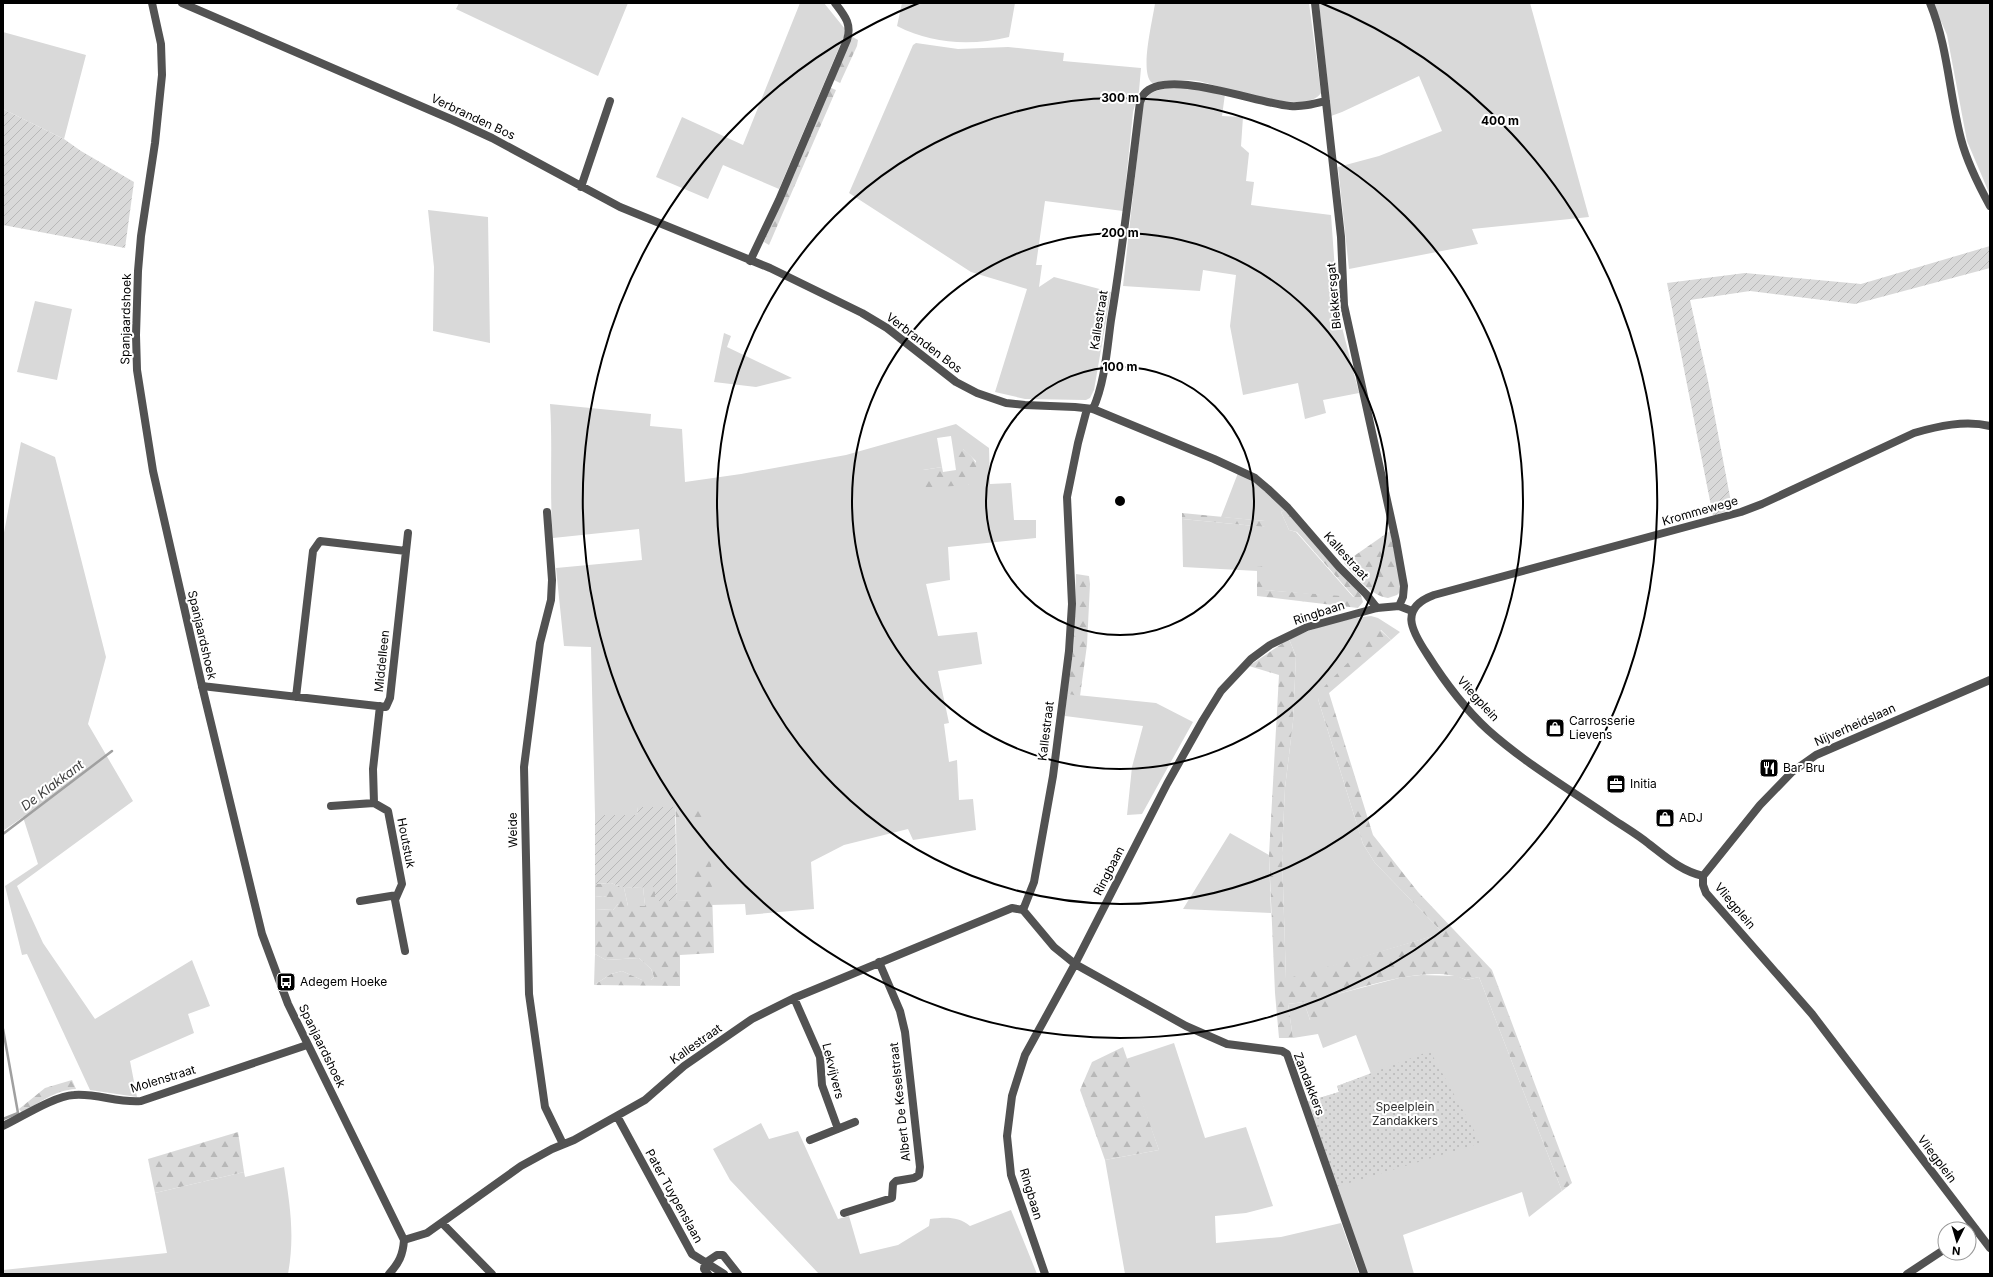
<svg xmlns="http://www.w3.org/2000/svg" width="1993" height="1277" viewBox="0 0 1993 1277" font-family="Inter,sans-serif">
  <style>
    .grass { fill: #d9d9d9; fill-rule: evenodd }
    .forest { fill: url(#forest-firs) }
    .park { fill: url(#park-dots) }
    .garden { fill: url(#garden-furrows) }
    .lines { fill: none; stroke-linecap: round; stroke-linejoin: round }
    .stream { stroke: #a0a0a0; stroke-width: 2.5 }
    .minor { stroke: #525252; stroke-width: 8 }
    .tertiary { stroke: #525252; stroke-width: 8 }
    .ring { fill: none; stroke: #000; stroke-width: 2 }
    .labels { text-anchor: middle; stroke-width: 4; stroke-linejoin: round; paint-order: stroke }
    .street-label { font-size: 12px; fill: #000; stroke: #fff }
    .poi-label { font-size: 12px; fill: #000; stroke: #fff; text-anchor: start }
    .park-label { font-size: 12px; fill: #303030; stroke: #fff }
    .water-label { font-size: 13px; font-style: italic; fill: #414141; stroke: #fff }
    .centre { fill: #000; stroke: #fff; stroke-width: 2 }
    .ring-label { font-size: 12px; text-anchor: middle; font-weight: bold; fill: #000; stroke: #fff; stroke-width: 4; stroke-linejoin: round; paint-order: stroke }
  </style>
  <defs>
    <pattern id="forest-firs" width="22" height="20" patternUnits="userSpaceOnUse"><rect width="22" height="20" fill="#d9d9d9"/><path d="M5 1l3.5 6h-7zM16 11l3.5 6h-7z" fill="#b8b8b8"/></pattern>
    <pattern id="park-dots" width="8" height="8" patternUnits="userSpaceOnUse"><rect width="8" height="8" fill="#d9d9d9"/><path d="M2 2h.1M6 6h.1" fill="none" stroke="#b8b8b8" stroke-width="1.8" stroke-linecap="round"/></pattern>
    <pattern id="garden-furrows" width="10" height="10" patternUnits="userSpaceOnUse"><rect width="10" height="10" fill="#d9d9d9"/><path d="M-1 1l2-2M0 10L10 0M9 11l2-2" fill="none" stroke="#b8b8b8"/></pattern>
  </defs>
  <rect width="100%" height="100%" fill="#fff"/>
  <path class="grass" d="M459 3H628L598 76 456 9Z
    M800 3H824L845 29 844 36 779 189 723 165 708 199 656 177 682 117 743 145Z
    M902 3H1015L1009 37C971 46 932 44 897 26Z
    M1155 3H1309L1321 93C1305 117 1222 86 1198 81 1182 79 1167 80 1152 83 1139 72 1153 20 1155 3Z
    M1319 3H1530L1589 217 1472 229 1478 244 1349 269 1338 167 1379 156 1442 131 1419 76 1342 112 1331 116Z
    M1933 3H1990V195L1967 141 1947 35Z
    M3 32 86 55 64 139 3 109Z
    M916 43 958 49 1008 47 1064 53 1063 61 1141 68 1139 91 1133 112 1123 211 1045 201 1036 265H1042L1039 287 1054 277 1111 292 1094 390 1090 398 1086 400 1025 399 995 392 1027 289 971 272 849 193 913 45Z
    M1186 88 1225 94 1222 116 1243 117 1241 146 1249 153 1246 181 1254 182 1251 205 1331 215 1338 312 1359 393 1323 400 1326 413 1305 419 1298 383 1243 395 1230 326 1236 275 1203 270 1200 291 1123 286 1143 104C1150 86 1169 89 1186 88Z
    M428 210 488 217 490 343 433 331 434 267Z
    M35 301 72 309 57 380 17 372Z
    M724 333 731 336 727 347 792 378 756 387 714 382Z
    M550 404 651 414 650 426 682 429 685 482 741 474 846 455 956 424 989 448 990 484 1011 483 1014 520H1036V538L948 547 950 580 926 584 938 636 977 632 982 664 938 671 949 723 944 724 949 762 957 760 959 800 973 799 976 830 913 840 908 829 844 845 811 862 814 909 746 915 745 904 711 905V864L693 900 677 901 676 819H710V807H638L637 815H595L591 647 564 646 556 568 642 560 639 529 553 538C549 493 553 448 550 404ZM951 436 953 449H963L976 461 968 485 923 470 942 467 937 438Z
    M21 442 55 457 106 657 88 724 133 801 17 886 43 943 95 1019 192 960 210 1006 188 1014 194 1033 130 1061 137 1097 90 1090 27 954 22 955 5 886 38 864 23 817 3 831V538Z
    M1238 473 1267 491 1285 510 1281 512 1289 530 1296 532 1354 598 1263 590V566L1258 567V571L1183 567 1182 519 1265 527V521L1221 517Z
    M1371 616 1378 618 1400 632 1391 640 1381 630 1318 699 1363 844 1375 863 1443 933 1286 980 1282 853 1285 788 1293 722 1296 656 1289 639C1316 627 1342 619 1371 616Z
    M1067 694 1156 703 1193 722 1142 814 1127 815 1132 767 1143 726 1065 716Z
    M1230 833 1269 855 1271 913 1183 909Z
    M643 887 645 906H628L624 888Z
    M603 896 618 899V904L613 910 595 909V897Z
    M595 954 606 960 639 958 651 969 654 977 651 980H642L622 971 611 974 594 985Z
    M1421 975 1457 976 1466 980 1479 977 1562 1191 1529 1217 1522 1192 1403 1235 1414 1274H1367L1306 1102 1339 1092 1337 1086 1371 1074 1356 1035 1323 1048 1318 1034 1293 1038 1288 1004 1304 1002 1310 1020 1330 996 1403 977Z
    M1174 1043 1205 1138 1246 1127 1273 1206 1246 1213 1215 1216 1216 1243 1281 1237 1341 1223 1359 1274H1125L1105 1160 1159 1150 1126 1059Z
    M761 1123 769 1139 798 1131 838 1219 849 1216 860 1254 898 1245 929 1226 930 1219C945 1217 958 1216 970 1226L1011 1210 1037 1274H819L730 1180 713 1149Z
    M284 1167C290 1205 295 1235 288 1274H3V1270L167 1253 155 1193 244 1172 245 1177Z"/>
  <path class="forest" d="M851 36 858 40 857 46 840 83 832 79Z
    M829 87 836 90 769 245 764 242Z
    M953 449H963C978 461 982 469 968 485L924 488 923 470 942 467 943 472 956 470Z
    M1285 510 1361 595 1363 602 1358 608 1257 596V567L1263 566 1264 590 1354 597 1297 532 1289 530 1281 512Z
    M1182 513 1265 521V527L1182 519Z
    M1390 531 1402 590 1397 595 1388 598C1369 595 1356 576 1344 563Z
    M1076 574 1089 576 1090 584 1087 645 1080 696 1067 694 1074 645Z
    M1380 630 1391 640 1329 693 1373 835 1418 892 1492 970 1572 1183 1562 1191 1479 977 1466 980C1431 963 1366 987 1330 996L1335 1012 1310 1020 1304 1002 1288 1004 1293 1038H1279L1275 993 1269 855 1279 675 1249 666 1289 639 1296 656 1293 722 1285 788 1282 853 1286 979 1443 933 1375 863 1363 844 1318 699 1320 691Z
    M675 807H710V819H676Z
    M694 861H711L714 953 680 955V986L594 985 611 974 622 971 642 980H651L654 977 651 969 639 958 606 960 595 954V909L613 910 618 904V900L603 896 595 897V884L611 883 624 888 628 906H645L643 887H655V901L693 900Z
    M1123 1047 1159 1150 1105 1160 1080 1090 1092 1062Z
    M72 1080 76 1089C55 1090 39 1103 22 1113L19 1109 45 1088Z
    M238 1132 244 1172 155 1193 148 1159Z"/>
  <path class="park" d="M1430 1051 1481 1143 1336 1187 1306 1102 1339 1092 1337 1086Z"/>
  <path class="garden" d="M3 109 64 139 81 151 134 182 125 248 3 225Z
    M1990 246V268L1855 304 1750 291 1690 300 1708 381 1731 502 1729 510 1713 516 1667 283 1745 273 1861 284Z
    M638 807H675L677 901H655V887L624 888 611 883 595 884V815H637Z"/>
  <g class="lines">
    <path class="stream" d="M3 834 112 751
      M3 1029 18 1113 3 1119"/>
    <path class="minor" d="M182 3 453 120 492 138 620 207 770 268 862 313 887 328 956 382 977 393 1006 403 1025 405 1075 407 1093 409 1214 459 1255 478 1268 489 1288 508 1339 567 1366 594 1377 608
      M1315 3 1341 237 1344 305 1396 541 1404 586 1403 597 1399 606
      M1930 3C1948 47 1949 93 1961 139 1967 162 1979 186 1990 206
      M581 187 610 101
      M750 261 779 200 847 40C852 24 845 16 835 3
      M1093 409C1105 382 1107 349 1111 320 1123 248 1131 175 1140 102 1141 100 1142 96 1144 94 1166 67 1259 104 1290 106 1303 107 1314 104 1326 101
      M547 512 552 580 551 600 540 643 524 767 529 994 545 1107 563 1144
      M202 686 386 707 390 698 408 533
      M296 697 313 551 320 541 406 551
      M380 706 373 769 374 803 388 811 402 884 395 900 405 951
      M331 806 374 803
      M1703 876 1760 805 1792 772 1816 755 1990 680
      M360 901 397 895
      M1023 910 1034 882 1053 776 1069 651 1072 604 1067 497 1078 443 1087 409
      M794 998 820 1057 822 1085 838 1129
      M617 1116 692 1254 724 1274
      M3 1126C22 1117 54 1096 74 1095 96 1093 118 1103 141 1101L307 1045
      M810 1140 855 1122
      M844 1213 892 1198 893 1184 896 1181 914 1178 919 1175 920 1167 905 1032 900 1011 879 962
      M442 1223 492 1274
      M1969 1233 1975 1229
      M404 1240 427 1233 521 1166 552 1149 574 1140 645 1100 684 1066 752 1019 794 998 1012 908 1023 910 1054 947 1075 964 1186 1026 1227 1044 1282 1051 1287 1054 1364 1274
      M708 1274 704 1269 705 1263 717 1255H723L738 1274
      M1045 1274 1011 1175 1007 1136 1012 1096 1025 1055 1075 964 1167 784 1203 720 1221 691 1251 659 1270 645 1307 627 1377 608 1399 606 1412 611
      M1907 1274 1945 1249"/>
    <path class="tertiary" d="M152 3 161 44 162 75 155 143 141 236 138 271 136 335 137 370 153 471 202 686 262 934 288 1004 404 1240C403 1255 399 1263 389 1274
      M1990 426C1965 420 1938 426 1914 433L1762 504 1741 512 1434 595C1399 608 1411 630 1427 654 1444 681 1464 708 1488 730 1526 764 1571 790 1614 820 1626 828 1638 835 1649 844 1666 857 1681 871 1703 876V885L1706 893 1812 1014 1990 1248"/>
  </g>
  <g class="ring">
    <circle cx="1120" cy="501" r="134"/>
    <circle cx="1120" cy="501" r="268"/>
    <circle cx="1120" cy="501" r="403"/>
    <path d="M1321 3A537 537 0 1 1 919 3"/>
  </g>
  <defs>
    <g id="shop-square" transform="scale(1)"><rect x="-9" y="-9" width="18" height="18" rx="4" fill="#000" stroke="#fff"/><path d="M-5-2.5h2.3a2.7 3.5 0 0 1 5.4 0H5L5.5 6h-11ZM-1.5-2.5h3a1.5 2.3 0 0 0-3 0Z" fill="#fff"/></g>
    <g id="restaurant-square" transform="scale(1)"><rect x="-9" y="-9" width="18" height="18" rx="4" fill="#000" stroke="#fff"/><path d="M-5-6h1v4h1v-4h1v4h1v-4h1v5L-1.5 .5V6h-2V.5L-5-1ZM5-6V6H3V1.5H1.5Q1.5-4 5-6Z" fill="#fff"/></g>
    <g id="office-square" transform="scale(1)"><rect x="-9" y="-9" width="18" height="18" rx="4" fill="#000" stroke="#fff"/><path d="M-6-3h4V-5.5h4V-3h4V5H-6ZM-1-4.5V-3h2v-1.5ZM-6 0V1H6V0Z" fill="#fff"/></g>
    <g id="bus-square" transform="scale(1)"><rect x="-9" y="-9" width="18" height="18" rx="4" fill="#000" stroke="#fff"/><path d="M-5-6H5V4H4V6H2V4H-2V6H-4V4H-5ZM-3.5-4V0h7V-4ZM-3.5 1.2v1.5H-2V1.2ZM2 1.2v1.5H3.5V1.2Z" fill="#fff"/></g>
  </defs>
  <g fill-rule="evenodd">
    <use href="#shop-square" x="1555" y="728"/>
    <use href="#restaurant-square" x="1769" y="768"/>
    <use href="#office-square" x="1616" y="784"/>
    <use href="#shop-square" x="1665" y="818"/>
    <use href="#bus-square" x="286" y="982"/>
  </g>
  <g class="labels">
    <g class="street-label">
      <text transform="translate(473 117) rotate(25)" y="4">Verbranden Bos</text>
      <text transform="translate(1334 296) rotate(-95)" y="4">Blekkersgat</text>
      <text transform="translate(126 319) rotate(-89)" y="4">Spanjaardshoek</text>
      <text transform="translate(1099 320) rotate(-81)" y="4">Kallestraat</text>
      <text transform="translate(924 343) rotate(37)" y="4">Verbranden Bos</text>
      <text transform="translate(1700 511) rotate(-16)" y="4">Krommewege</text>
      <text transform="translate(1346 556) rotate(48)" y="4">Kallestraat</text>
      <text transform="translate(1319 613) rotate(-18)" y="4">Ringbaan</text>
      <text transform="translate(202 635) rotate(77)" y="4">Spanjaardshoek</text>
      <text transform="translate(382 661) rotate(-84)" y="4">Middelleen</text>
      <text transform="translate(1478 699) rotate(48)" y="4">Vliegplein</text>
      <text transform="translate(1855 725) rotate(-24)" y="4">Nijverheidslaan</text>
      <text transform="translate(1046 731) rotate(-83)" y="4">Kallestraat</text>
      <text transform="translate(513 830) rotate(-91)" y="4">Weide</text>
      <text transform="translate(406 843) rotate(79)" y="4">Houtstuk</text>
      <text transform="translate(1109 871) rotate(-63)" y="4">Ringbaan</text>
      <text transform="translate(1735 906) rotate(50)" y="4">Vliegplein</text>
      <text transform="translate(696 1044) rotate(-35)" y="4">Kallestraat</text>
      <text transform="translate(322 1046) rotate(64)" y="4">Spanjaardshoek</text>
      <text transform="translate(833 1071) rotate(76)" y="4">Lekvijvers</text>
      <text transform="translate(163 1079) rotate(-17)" y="4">Molenstraat</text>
      <text transform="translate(1309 1084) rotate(69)" y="4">Zandakkers</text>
      <text transform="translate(900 1102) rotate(-96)" y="4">Albert De Keselstraat</text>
      <text transform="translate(1937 1159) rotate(53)" y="4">Vliegplein</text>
      <text transform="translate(1031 1194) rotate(73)" y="4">Ringbaan</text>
      <text transform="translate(674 1196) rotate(61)" y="4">Pater Tuypenslaan</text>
    </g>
    <g class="poi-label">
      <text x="1569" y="725">Carrosserie<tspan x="1569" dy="14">Lievens</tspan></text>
      <text x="1783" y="772">Bar Bru</text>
      <text x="1630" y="788">Initia</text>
      <text x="1679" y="822">ADJ</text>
      <text x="300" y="986">Adegem Hoeke</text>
    </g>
    <g class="park-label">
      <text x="1405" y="1111">Speelplein<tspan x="1405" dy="14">Zandakkers</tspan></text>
    </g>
    <g class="water-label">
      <text transform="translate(52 785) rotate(-37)" y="5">De Klakkant</text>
    </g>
  </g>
  <circle cx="1120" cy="501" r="6" class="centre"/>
  <g class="ring-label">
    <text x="1120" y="102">300 m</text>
    <text x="1500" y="125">400 m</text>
    <text x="1120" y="237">200 m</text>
    <text x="1120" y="371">100 m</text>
  </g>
  <rect width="1993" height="1277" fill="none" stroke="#000000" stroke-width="8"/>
  <g transform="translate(1957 1241) rotate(185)"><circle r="19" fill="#ffffff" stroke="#999999"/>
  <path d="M0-3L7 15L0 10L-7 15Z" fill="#000000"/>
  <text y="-6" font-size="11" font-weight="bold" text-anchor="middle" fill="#000000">N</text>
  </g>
</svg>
